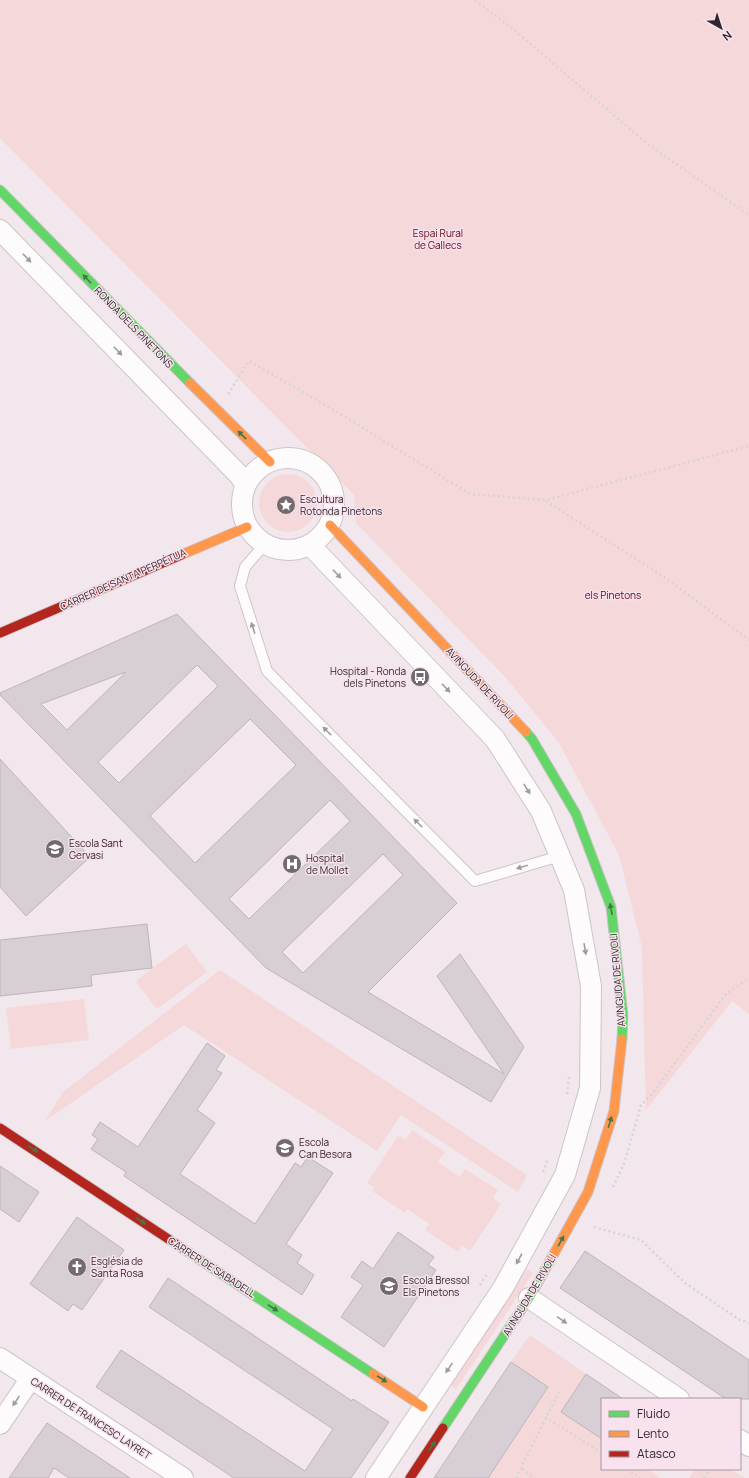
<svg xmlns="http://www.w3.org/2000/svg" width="749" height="1478" viewBox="0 0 749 1478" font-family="Manrope,sans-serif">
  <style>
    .green { fill: #f5d8d9 }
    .building { fill: #d7cfd5; stroke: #bdb5ba; fill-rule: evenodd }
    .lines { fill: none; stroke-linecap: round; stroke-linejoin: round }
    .lane-casing { stroke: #cdc4c9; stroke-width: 12 }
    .street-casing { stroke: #cdc4c9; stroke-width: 22 }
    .fast-casing { stroke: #cdc4c9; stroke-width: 11 }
    .slow-casing { stroke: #cdc4c9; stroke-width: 11 }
    .jam-casing { stroke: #cdc4c9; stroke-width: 11 }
    .path { stroke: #d8d4d6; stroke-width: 2.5; stroke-dasharray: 2 3; stroke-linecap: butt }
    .lane { stroke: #fdfbfc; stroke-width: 10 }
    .street { stroke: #fdfbfc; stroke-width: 20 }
    .fast { stroke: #63d668; stroke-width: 9 }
    .slow { stroke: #ff974d; stroke-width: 9 }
    .jam { stroke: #b3261e; stroke-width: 9 }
    .oneway { fill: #a09c9e }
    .oneway2 { fill: #467647 }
    .labels { text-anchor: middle; stroke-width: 3; stroke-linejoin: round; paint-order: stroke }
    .park-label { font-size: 10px; fill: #620312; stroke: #f7e2ed }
    .street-label { font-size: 10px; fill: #2f272c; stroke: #f7e2ed }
    .poi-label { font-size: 10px; fill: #2f272c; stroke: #f7e2ed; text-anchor: start }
  </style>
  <rect width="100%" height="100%" fill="#f2e7ed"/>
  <path class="green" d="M0 0H749V1014L732 1001 646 1110 642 948 619 855 559 743 507 679 356 523 354 495 0 138Z
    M259 503a29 29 0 1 1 58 0a29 29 0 1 1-58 0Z
    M186 944 207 972 157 1009 136 982 152 968Z
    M220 970 527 1175 518 1192 401 1115 377 1151 184 1025 45 1121 63 1092Z
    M84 999 89 1040 11 1049 6 1008Z
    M412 1130 445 1152 438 1162 460 1177 465 1169 498 1190 493 1198 501 1204 470 1251 462 1245 458 1252 425 1230 429 1224 407 1209 405 1213 372 1191 375 1187 367 1183 398 1136 406 1140Z
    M527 1269 533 1273 456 1389 449 1384Z
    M530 1335 586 1374 561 1412 602 1439V1469H647L661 1478H488L548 1387 511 1362Z
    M695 1469H730L744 1478H689Z"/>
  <path class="building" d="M177 614 457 903 368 992 504 1074 437 976 460 954 524 1047 491 1102 266 968 0 695V693ZM197 665 218 686 119 783 98 762ZM126 672 67 730 41 704ZM250 719 296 765 195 863 150 816ZM330 800 350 821 249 919 229 899ZM383 854 403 875 303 973 282 952Z
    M0 759 90 857 26 916 0 887Z
    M147 924 152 968 91 975 92 986 0 996V940Z
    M207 1043 225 1056 216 1070 222 1073 197 1110 215 1123 180 1174 255 1224 295 1163 301 1167 308 1157 333 1173 286 1244 302 1255 297 1263 314 1275 302 1295 124 1176 126 1172 91 1149 98 1139 92 1135 100 1122 138 1147Z
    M0 1166 39 1192 19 1222 0 1209Z
    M77 1217 124 1250 82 1310 73 1304 68 1311 30 1284Z
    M398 1232 434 1257 428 1265 436 1270 384 1347 341 1317 363 1285 351 1277 362 1261 373 1269Z
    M585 1251 749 1360V1399H726L560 1288Z
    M168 1278 352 1401 353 1399 389 1422 351 1478H234L96 1387 121 1350 305 1471 333 1429 149 1307Z
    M511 1362 548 1387 488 1478H434Z
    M586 1374 623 1399H602V1439L561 1412Z
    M47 1423 130 1478H69L54 1468 48 1478H9Z"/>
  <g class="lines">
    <g class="lane-casing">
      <path id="lane" d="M265 544 245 567 240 586 267 671 475 881 560 856"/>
    </g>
    <g class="street-casing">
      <path id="street" d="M0 230 239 475 246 485
        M242 504a46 46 0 1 1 92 0a46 46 0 1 1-92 0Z
        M310 545 495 739 541 811 574 890 591 986 590 1088 565 1175 503 1288 376 1478
        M529 1298 679 1399
        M0 1358 183 1478
        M0 1424 31 1378
        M740 1440 749 1446"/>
    </g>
    <g class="fast-casing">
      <path id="fast" d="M0 190 190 383
        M526 732 532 739 576 814 611 907 623 1015 622 1039
        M182 1248 373 1374
        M443 1428 529 1298 551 1259"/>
    </g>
    <g class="slow-casing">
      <path id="slow" d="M190 383 270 462
        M330 525 526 732
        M181 555 247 527
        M551 1259 588 1192 614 1111 622 1039
        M373 1374 423 1407"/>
    </g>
    <g class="jam-casing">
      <path id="jam" d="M0 633 181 555
        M0 1128 182 1248
        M410 1478 443 1428"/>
    </g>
    <path class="path" d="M475 0 508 25 649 145 749 215
      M228 394 249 361 334 410 470 494 546 500 749 446
      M546 501 664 577 749 640
      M567 1094 569 1077
      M543 1172 548 1158
      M613 1187 624 1164 641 1105 652 1094 725 995 749 978
      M594 1227 641 1240 685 1283 740 1320 749 1323
      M480 1285 487 1274
      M545 1417 602 1453
      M522 1469 535 1478
      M627 1469 640 1478
      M516 1478 559 1392
      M704 1478 710 1469"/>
    <use href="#lane" class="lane"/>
    <use href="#street" class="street"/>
    <use href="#fast" class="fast"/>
    <use href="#slow" class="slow"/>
    <use href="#jam" class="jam"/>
  </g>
  <defs><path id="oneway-solid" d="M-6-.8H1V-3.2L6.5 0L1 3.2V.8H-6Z"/></defs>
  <g class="oneway">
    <use href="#oneway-solid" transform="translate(27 258) rotate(46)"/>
    <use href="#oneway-solid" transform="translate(118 351) rotate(46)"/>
    <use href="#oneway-solid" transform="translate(337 574) rotate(46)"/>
    <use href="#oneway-solid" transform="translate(253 628) rotate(-108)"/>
    <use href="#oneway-solid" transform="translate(446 688) rotate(46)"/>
    <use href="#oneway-solid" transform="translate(327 731) rotate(-135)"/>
    <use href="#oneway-solid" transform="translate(527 789) rotate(58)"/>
    <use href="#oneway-solid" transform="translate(418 823) rotate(-135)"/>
    <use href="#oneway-solid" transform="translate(522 867) rotate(164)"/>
    <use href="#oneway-solid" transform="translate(585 949) rotate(80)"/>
    <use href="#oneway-solid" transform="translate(519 1259) rotate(119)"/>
    <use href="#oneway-solid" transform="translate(562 1320) rotate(34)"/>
    <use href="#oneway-solid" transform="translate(449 1368) rotate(124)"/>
    <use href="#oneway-solid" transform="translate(16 1401) rotate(124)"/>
  </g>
  <g class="oneway2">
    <use href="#oneway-solid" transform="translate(87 279) rotate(-134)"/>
    <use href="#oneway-solid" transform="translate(242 435) rotate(-136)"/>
    <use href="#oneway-solid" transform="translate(611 909) rotate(-101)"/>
    <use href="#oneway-solid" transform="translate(610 1122) rotate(-73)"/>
    <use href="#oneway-solid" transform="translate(33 1149) rotate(33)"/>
    <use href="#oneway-solid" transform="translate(141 1221) rotate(33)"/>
    <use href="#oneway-solid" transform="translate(561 1241) rotate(-61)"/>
    <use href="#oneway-solid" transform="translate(273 1308) rotate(33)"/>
    <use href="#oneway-solid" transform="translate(382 1379) rotate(33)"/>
    <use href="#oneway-solid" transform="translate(432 1446) rotate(-56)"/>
  </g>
  <defs>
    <g id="sight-disc" transform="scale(1)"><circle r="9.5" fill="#736a70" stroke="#f7e2ed"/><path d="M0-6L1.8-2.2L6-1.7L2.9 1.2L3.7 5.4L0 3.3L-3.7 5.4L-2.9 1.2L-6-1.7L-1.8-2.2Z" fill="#fff"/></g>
    <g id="bus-disc" transform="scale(1)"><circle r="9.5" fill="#736a70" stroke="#f7e2ed"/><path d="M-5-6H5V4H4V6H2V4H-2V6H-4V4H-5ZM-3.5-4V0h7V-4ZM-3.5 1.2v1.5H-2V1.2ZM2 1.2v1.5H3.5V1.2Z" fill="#fff"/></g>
    <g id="school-disc" transform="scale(1)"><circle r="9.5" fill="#736a70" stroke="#f7e2ed"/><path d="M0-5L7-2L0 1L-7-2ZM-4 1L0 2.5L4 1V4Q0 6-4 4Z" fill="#fff"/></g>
    <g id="hospital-disc" transform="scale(1)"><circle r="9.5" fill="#736a70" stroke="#f7e2ed"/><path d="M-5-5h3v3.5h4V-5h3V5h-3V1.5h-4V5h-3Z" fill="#fff"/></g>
    <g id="church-disc" transform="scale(1)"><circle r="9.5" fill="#736a70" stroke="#f7e2ed"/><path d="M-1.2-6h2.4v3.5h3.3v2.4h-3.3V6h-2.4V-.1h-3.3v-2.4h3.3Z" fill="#fff"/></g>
  </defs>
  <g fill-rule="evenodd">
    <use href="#sight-disc" x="286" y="505"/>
    <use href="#bus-disc" x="420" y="677"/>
    <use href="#school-disc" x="55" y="849"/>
    <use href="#hospital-disc" x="292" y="864"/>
    <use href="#school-disc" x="285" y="1148"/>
    <use href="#church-disc" x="77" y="1267"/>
    <use href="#school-disc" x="389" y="1286"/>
  </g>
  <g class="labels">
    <g class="park-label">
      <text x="438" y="237">Espai Rural<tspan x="438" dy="12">de Gallecs</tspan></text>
      <text x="613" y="599">els Pinetons</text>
    </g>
    <g class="street-label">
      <text transform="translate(134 327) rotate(46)" y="4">RONDA DELS PINETONS</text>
      <text transform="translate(123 579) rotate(-24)" y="4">CARRER DE SANTA PERPÈTUA</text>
      <text transform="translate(480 683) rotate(47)" y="4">AVINGUDA DE RIVOLI</text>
      <text transform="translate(617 980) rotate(-95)" y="4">AVINGUDA DE RIVOLI</text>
      <text transform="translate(212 1267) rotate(33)" y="4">CARRER DE SABADELL</text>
      <text transform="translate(529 1295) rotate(-59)" y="4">AVINGUDA DE RIVOLI</text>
      <text transform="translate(91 1418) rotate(33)" y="4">CARRER DE FRANCESC LAYRET</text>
    </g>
    <g class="poi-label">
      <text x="300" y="503">Escultura<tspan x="300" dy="12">Rotonda Pinetons</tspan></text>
      <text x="406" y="675" text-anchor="end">Hospital - Ronda<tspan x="406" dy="12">dels Pinetons</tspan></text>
      <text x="69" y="847">Escola Sant<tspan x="69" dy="12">Gervasi</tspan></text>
      <text x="306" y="862">Hospital<tspan x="306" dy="12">de Mollet</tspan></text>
      <text x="299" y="1146">Escola<tspan x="299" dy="12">Can Besora</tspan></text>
      <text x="91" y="1265">Església de<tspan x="91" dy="12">Santa Rosa</tspan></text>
      <text x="403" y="1284">Escola Bressol<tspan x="403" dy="12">Els Pinetons</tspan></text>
    </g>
  </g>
  <rect x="601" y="1398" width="140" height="72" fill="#f7e2ed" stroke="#a797a0"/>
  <rect x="609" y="1411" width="20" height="6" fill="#63d668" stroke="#a797a0"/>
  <text x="637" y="1418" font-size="12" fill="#2f272c">Fluido</text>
  <rect x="609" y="1431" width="20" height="6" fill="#ff974d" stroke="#a797a0"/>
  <text x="637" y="1438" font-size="12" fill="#2f272c">Lento</text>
  <rect x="609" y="1451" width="20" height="6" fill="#b3261e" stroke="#a797a0"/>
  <text x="637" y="1458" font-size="12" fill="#2f272c">Atasco</text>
  <g transform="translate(721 28) rotate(141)" stroke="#f7e2ed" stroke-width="3" paint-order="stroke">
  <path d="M0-3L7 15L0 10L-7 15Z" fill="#2f272c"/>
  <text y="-6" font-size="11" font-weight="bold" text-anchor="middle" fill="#2f272c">N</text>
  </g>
</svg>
